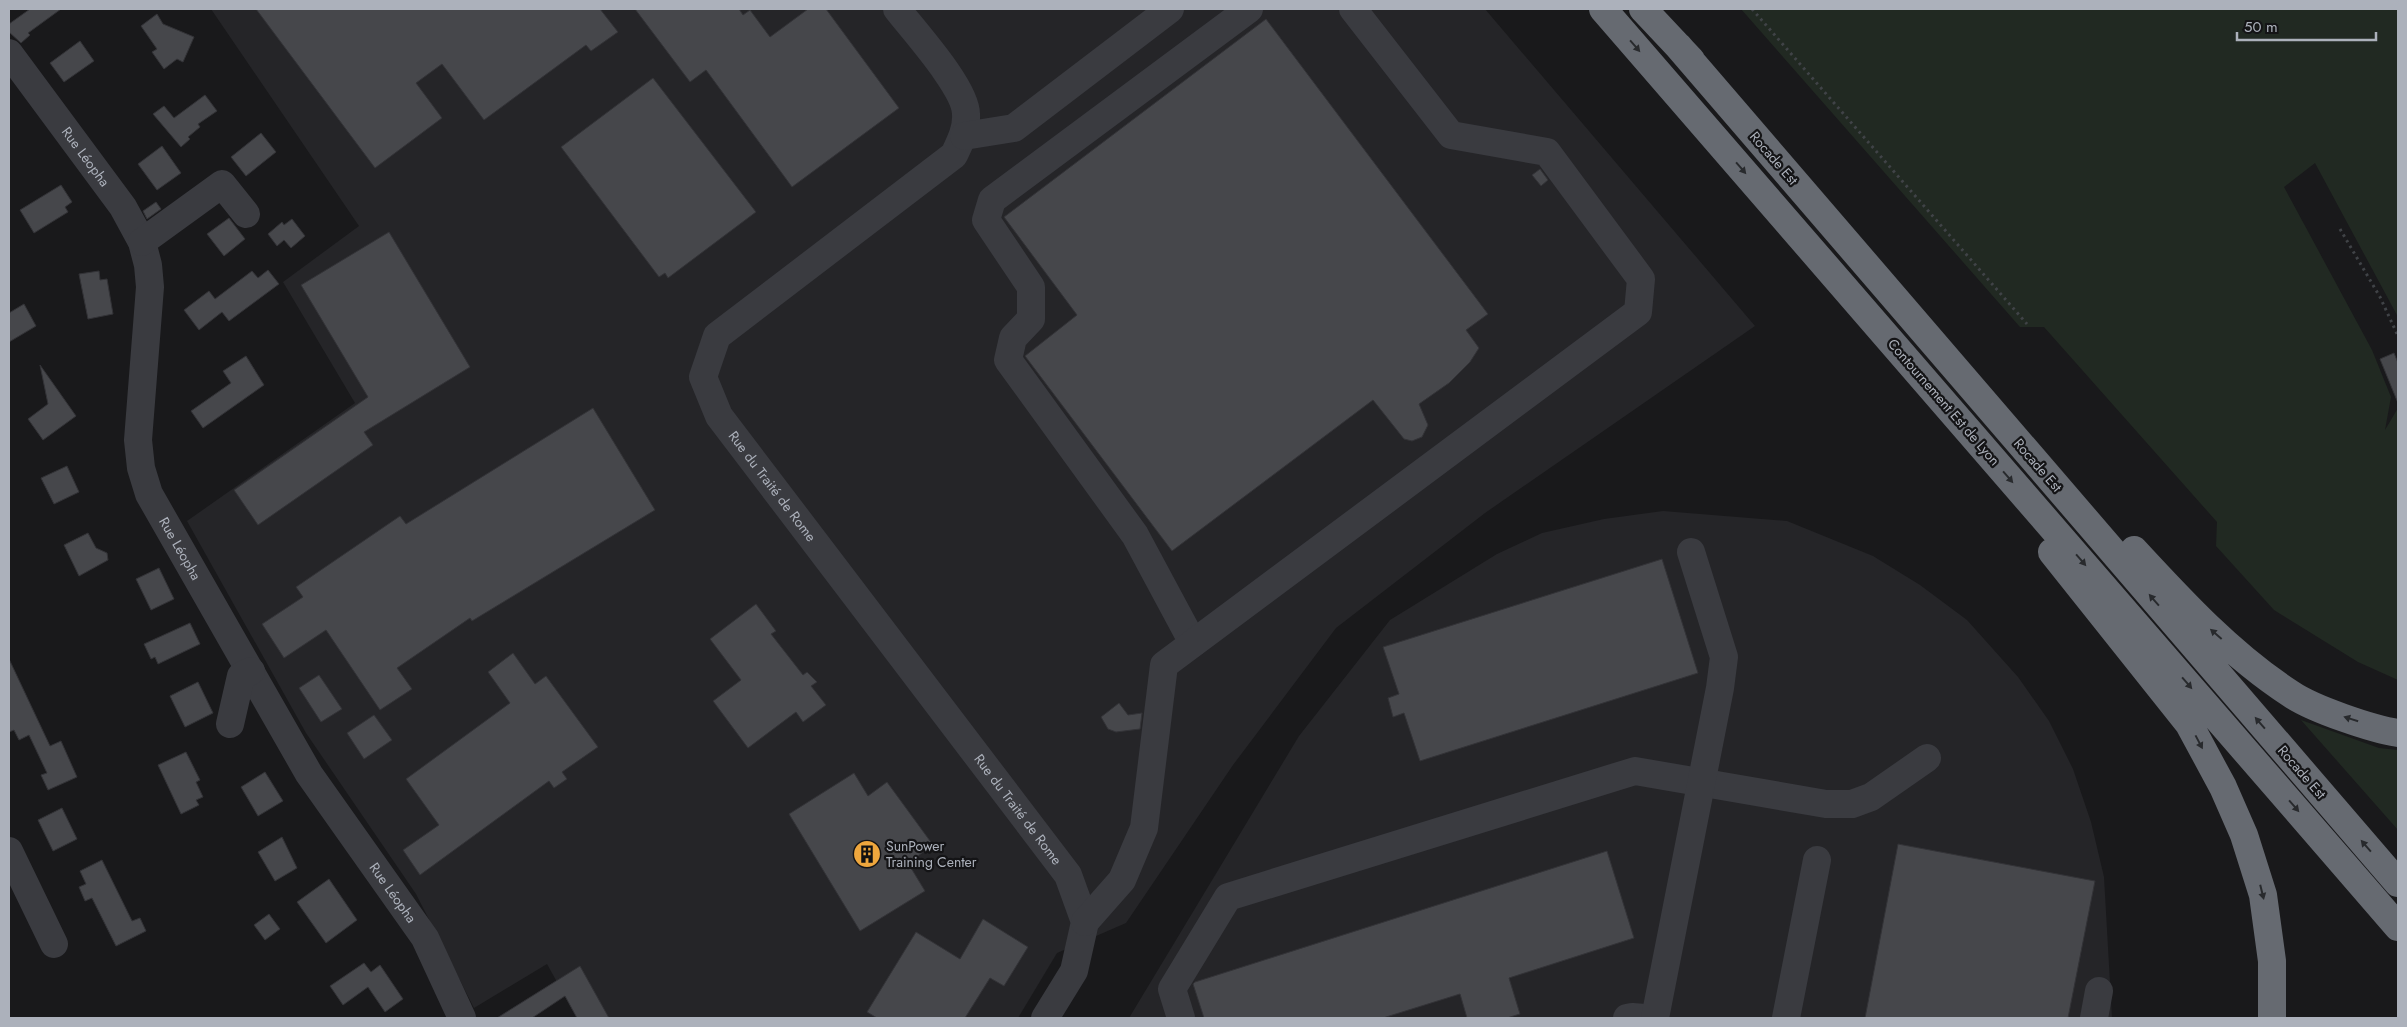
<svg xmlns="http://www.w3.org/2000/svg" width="2407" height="1027" viewBox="0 0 2407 1027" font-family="Jost,sans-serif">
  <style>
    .built { fill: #252528 }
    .green { fill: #212922 }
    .building { fill: #46474b; stroke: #333337 }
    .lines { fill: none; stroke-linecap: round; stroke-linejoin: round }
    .path { stroke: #404347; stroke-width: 3; stroke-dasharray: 2.5 4; stroke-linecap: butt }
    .minor { stroke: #3a3b40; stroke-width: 28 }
    .highway { stroke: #666a71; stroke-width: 28 }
    .oneway { fill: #282a2d }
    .labels { text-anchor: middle; stroke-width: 4.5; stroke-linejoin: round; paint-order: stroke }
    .street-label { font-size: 14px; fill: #acb1bb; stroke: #141416 }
    .poi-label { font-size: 14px; fill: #acb1bb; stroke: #141416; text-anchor: start }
  </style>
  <rect width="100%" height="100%" fill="#19191b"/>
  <path class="built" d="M211 9H1485L1755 326 1485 513 1336 628 1233 765 1126 923 1057 953 1018 1018H577L547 964 474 1008 416 894 306 733 187 521 355 403 283 282 359 226Z
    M1663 511 1787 521 1873 556 1920 585 1967 620 2018 677 2049 721 2073 769 2091 822 2104 877 2112 1018H1129L1299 736 1390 620 1497 554 1542 533 1604 519Z"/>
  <path class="green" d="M1741 9H2398V317L2315 163 2284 187 2372 350 2391 397 2385 430 2398 408V680L2358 662 2274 610 2216 546 2217 522 2044 327H2020Z
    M2301 720 2379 748 2398 750V830Z"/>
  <path class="building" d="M30 9H61L28 33 30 35 21 43 9 32V24Z
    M256 9H600L618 32 591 51 586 45 484 120 442 64 416 83 442 118 375 168Z
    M635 9H739L743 15 750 10 770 37 808 9H826L899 108 792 187 706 70 690 82Z
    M157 14 163 24 194 37 183 62 177 59 164 69 152 52 157 49 141 26Z
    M1266 19 1488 314 1466 330 1479 348 1470 362 1449 383 1419 404 1428 425 1422 437 1412 441 1404 439 1373 400 1172 551 1025 356 1077 315 1004 217Z
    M80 41 94 61 64 82 50 63Z
    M653 78 756 212 668 278 665 273 659 277 561 147Z
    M205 95 217 111 198 124 200 127 188 137 190 139 181 147 153 114 164 106 174 118Z
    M261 133 276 152 246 176 231 157Z
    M162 146 181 173 157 190 138 164Z
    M1540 169 1548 180 1541 186 1532 175Z
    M61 185 72 202 65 207 68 212 34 233 20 210Z
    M156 202 161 209 147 219 143 211Z
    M229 218 245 239 224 256 207 234Z
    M292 219 305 236 291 248 284 240 277 246 268 234 282 222 284 225Z
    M389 232 470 367 364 432 373 445 258 525 234 490 368 397 301 285Z
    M268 270 279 284 229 321 222 312 199 330 184 310 209 291 215 299 252 271 258 278Z
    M99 271 100 280 107 279 113 314 88 319 79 274Z
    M24 304 36 326 9 342V313Z
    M2394 353 2398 363V403L2380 359Z
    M246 356 264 385 203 428 191 411 231 383 223 371Z
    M40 365 76 416 43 440 28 419 48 404Z
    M593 408 655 510 472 621 470 618 397 668 412 689 380 710 326 630 284 658 262 624 303 597 296 587 400 516 406 524Z
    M67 466 79 492 54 504 41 478Z
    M88 533 96 548 107 553 108 560 79 576 64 545Z
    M1662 559 1698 673 1420 761 1404 713 1393 717 1388 698 1399 694 1383 647Z
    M159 568 174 599 151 610 136 579Z
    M756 604 776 631 771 634 803 675 807 672 817 682 811 686 826 705 803 722 796 712 748 748 713 701 741 680 710 639Z
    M190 623 200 644 158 664 155 657 151 659 144 644Z
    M513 653 535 684 546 676 598 747 562 772 567 779 554 788 549 781 420 875 403 850 439 825 406 779 510 703 488 672Z
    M9 659 50 746 61 741 77 777 48 790 41 775 47 773 29 735 19 740 14 730 9 732Z
    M319 675 342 709 321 722 299 688Z
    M198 682 213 713 185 727 170 696Z
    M1119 703 1128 715 1142 713 1140 729 1116 732 1108 729 1101 717Z
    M374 715 392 740 364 759 347 733Z
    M186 752 200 780 196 782 203 797 196 800 199 805 181 814 158 765Z
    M265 772 283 801 258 816 241 787Z
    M854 773 868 796 887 782 933 845 908 863 925 891 860 931 789 814Z
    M62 808 77 839 53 851 38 820Z
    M282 837 297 868 275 881 258 852Z
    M1898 844 2095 881 2068 1018H1865Z
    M1607 851 1634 938 1509 978 1520 1014 1507 1018H1467L1460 994 1383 1018H1204L1193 984 1195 982Z
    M102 860 132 921 140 918 146 931 116 946 92 898 85 901 79 887 86 884 80 871Z
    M329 879 357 920 326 943 297 902Z
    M269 914 280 929 265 940 254 925Z
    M983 919 1028 947 1004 986 990 978 965 1018H877L867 1012 916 932 960 959Z
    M364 963 371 972 380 965 403 999 385 1012 368 987 343 1005 330 986Z
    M580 966 609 1018H577L565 996 532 1018H497Z"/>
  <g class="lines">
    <path class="path" d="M1752 9 2027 324
      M2340 229 2380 297 2398 336"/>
    <g class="minor">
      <path id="s1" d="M897 9C914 31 966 88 966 114 967 129 960 142 954 155L717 336 703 377 719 416 1068 875 1085 922 1074 971 1045 1018"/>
      <path id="s2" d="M9 53 123 207 142 242 148 265 150 287 138 440 141 468 149 494 309 774 425 938 462 1018"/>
      <path d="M964 136 1014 128 1170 9"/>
      <path d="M142 242 222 184 246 214"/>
      <path d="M1193 643 1135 535 1008 360 1013 338 1031 319V287L986 220 992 200 1249 9"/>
      <path d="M230 724 241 676 251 671"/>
      <path d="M9 851 54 944"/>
      <path d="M1085 922 1122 880 1144 828 1164 665 1638 312 1641 279 1547 152 1451 135 1353 9"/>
      <path d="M1181 1018 1172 989 1228 897 1635 771 1826 804H1852L1871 797 1927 758"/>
      <path d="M1627 1018 1632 1017 1645 1018"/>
      <path d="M1655 1018 1720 688 1724 657 1691 552"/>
      <path d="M1786 1018 1817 860"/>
      <path d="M2094 1018 2099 991"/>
    </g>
    <path class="highway" d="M1603 9 2398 927
      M1643 9 1691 60
      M1678 46 2398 883
      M2134 550C2182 602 2231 655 2291 694 2313 709 2372 729 2398 733
      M2052 552 2189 724 2223 787 2244 835 2263 895 2272 961V1018"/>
  </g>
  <defs><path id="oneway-solid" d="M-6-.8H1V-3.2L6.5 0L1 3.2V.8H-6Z" transform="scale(1.25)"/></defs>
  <g class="oneway">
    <use href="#oneway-solid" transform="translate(1635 46) rotate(49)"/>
    <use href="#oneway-solid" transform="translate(1741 168) rotate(49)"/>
    <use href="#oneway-solid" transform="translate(2008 477) rotate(49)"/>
    <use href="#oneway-solid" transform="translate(2081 560) rotate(49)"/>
    <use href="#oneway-solid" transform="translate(2154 600) rotate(-131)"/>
    <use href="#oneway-solid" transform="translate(2216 634) rotate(-139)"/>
    <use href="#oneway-solid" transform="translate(2187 683) rotate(49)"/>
    <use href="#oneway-solid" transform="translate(2351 719) rotate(-162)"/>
    <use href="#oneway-solid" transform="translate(2260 723) rotate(-131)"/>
    <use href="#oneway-solid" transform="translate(2199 742) rotate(62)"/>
    <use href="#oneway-solid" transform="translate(2294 806) rotate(49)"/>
    <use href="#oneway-solid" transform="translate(2366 846) rotate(-131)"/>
    <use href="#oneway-solid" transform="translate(2262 892) rotate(76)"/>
  </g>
  <defs>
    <g id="building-disc" transform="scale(1.4375)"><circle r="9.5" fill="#efa73d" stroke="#141416"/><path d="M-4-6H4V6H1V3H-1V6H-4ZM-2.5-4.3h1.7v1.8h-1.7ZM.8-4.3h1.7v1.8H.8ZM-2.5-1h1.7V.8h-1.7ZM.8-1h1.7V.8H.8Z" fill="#111"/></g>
  </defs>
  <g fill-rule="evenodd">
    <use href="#building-disc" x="867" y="854"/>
  </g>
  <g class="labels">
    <g class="street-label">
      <text dy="5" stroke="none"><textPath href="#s2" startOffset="129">Rue Léopha</textPath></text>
      <text transform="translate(1774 158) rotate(49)" y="5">Rocade Est</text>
      <text transform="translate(1944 402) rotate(49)" y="5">Contournement Est de Lyon</text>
      <text transform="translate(2038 465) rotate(49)" y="5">Rocade Est</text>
      <text dy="5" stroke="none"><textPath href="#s1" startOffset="642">Rue du Traité de Rome</textPath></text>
      <text dy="5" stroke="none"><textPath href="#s2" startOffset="549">Rue Léopha</textPath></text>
      <text transform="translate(2302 772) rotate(49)" y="5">Rocade Est</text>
      <text dy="5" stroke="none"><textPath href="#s1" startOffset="1048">Rue du Traité de Rome</textPath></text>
      <text dy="5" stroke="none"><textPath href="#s2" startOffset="954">Rue Léopha</textPath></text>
    </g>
    <g class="poi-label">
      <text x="886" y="851">SunPower<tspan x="886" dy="16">Training Center</tspan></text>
    </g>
  </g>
  <rect width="2407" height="1027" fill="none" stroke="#acb1bb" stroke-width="20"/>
  <path d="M2237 32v8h139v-8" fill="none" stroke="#acb1bb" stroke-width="2.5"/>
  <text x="2244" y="32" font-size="15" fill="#acb1bb" stroke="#141416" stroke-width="4" paint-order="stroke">50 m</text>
</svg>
